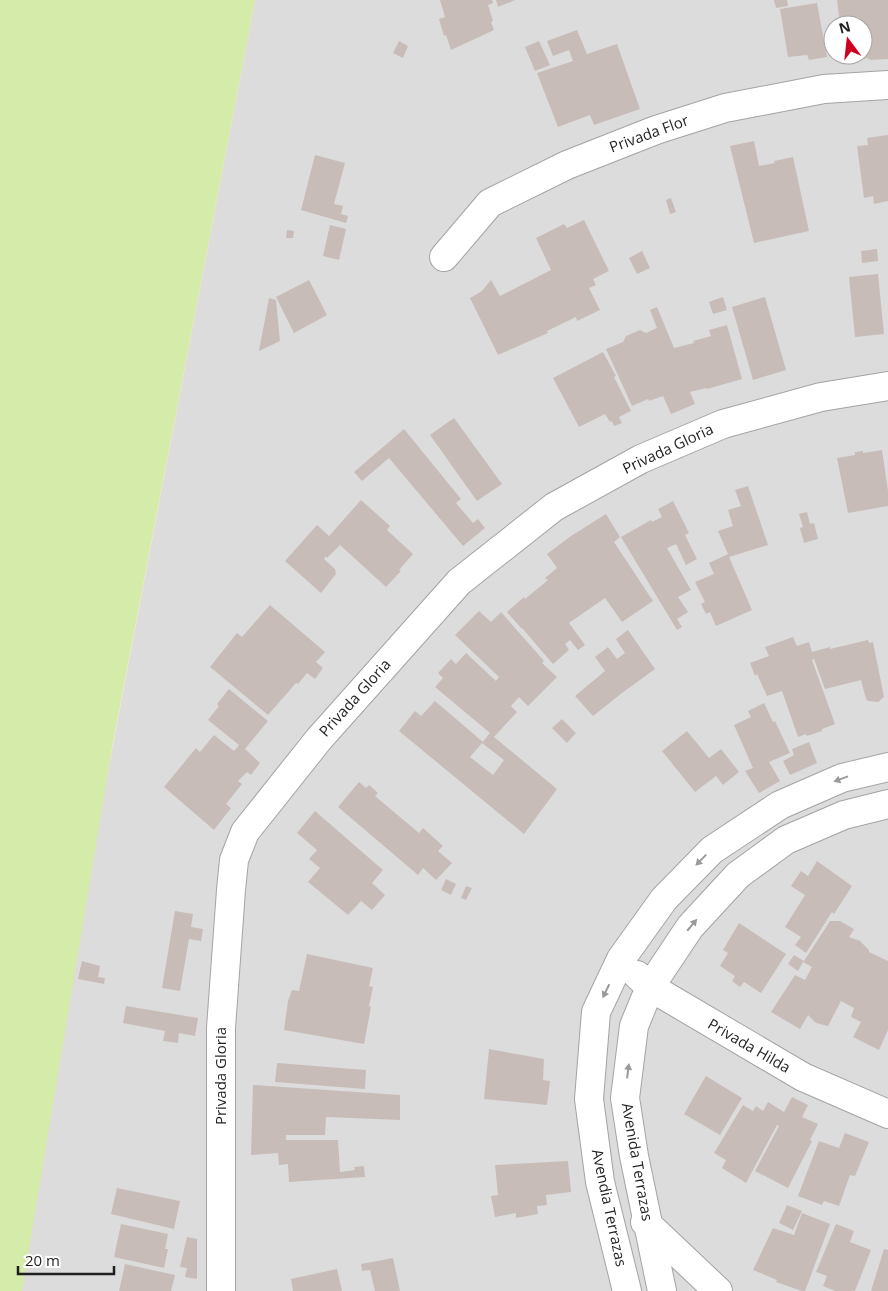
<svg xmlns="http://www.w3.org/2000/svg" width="888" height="1291" viewBox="0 0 888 1291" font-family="'Open Sans',sans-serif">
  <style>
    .residential { fill: #dddcdc; fill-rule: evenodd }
    .grass { fill: #d4ebaa }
    .building { fill: #c8bcb8 }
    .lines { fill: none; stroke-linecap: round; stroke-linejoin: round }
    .minor-casing { stroke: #a3a3a3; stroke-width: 30 }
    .minor { stroke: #fff; stroke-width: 28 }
    .oneway { fill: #9a9a9a }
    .labels { text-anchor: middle; stroke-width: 4; stroke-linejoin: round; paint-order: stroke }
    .street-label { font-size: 15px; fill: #1f1f1f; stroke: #fff }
  </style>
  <rect width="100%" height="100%" fill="#f0ebe5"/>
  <path class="residential" d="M255 0H888V1291H9ZM833 25H863V55H833Z"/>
  <path class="grass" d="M0 0H255L113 742 22 1291H0Z"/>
  <path class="building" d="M440 0H492L493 3 488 5 493 21 491 22 494 30 451 50 446 35 444 36 439 19 445 17Z
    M496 0H515L498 7Z
    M774 0H787L788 6 776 8Z
    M837 0H888V59L871 60 867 58 852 63H845L844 55H863V25H840Z
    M817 3 827 57 809 60 807 55 788 57 780 9Z
    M577 30 587 54 617 44 640 109 594 125 590 115 558 127 537 73 573 61 569 50 553 56 547 41Z
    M399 41 408 46 403 58 393 53Z
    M539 41 550 65 535 71 525 47Z
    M888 135V201L874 204 873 196 864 198 857 146 868 145 867 138Z
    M754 141 759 166 775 163 774 161 793 157 809 231 754 243 730 146Z
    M315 155 345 163 334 204 343 206 341 214 348 216 346 223 301 210Z
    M671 198 676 212 670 214 666 200Z
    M584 220 609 271 593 279 596 285 589 288 600 310 577 321 576 317 547 331 548 333 498 355 470 298 482 291 491 280 500 296 551 270 536 238 564 224 567 228Z
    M330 225 346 229 339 260 323 256Z
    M287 230 294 231 293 238H286Z
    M877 249 878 261 862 263 861 251Z
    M642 251 650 268 637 274 629 258Z
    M878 274 884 334 855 337 849 277Z
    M309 280 327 315 294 333 276 297Z
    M723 297 727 310 713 314 709 302Z
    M765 297 786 370 753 380 732 307Z
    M269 298 276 300 280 341 259 351Z
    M657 307 674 348 694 343 693 341 711 336 709 330 727 325 742 379 707 389 706 388 690 392 695 404 671 414 663 396 649 401 648 399 632 406 606 349 623 342 626 336 640 330 646 333 657 328 650 310Z
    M603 352 616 376 614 377 631 411 619 417 622 423 614 426 612 421 610 422 605 414 579 427 553 378Z
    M454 418 502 484 477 501 430 435Z
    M404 429 461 499 456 503 473 523 478 519 485 528 463 546 389 458 362 481 354 472Z
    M882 450 888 491V506L848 513 837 458 855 455V452L863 451V453Z
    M748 486 768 545 729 557 752 610 716 626 710 612 706 614 701 604 705 602 695 582 714 574 709 563 728 554 718 531 733 526 728 510 741 506 735 490Z
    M361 500 390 526 387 530 413 554 399 570 401 571 386 587 340 545 327 558 326 556 324 559 335 569 336 574 321 593 285 561 317 525 329 536Z
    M673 501 689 533 685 535 697 559 686 565 676 544 667 548 691 590 678 597 688 612 677 619 682 627 677 630 621 537 651 520 652 522 662 517 658 509Z
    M807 512 810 524 814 523 818 539 804 543 800 528 803 527 799 514Z
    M606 514 620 537 614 542 653 601 622 622 605 598 569 623 585 645 578 650 570 640 565 644 569 650 553 664 522 628H521L507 612 524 597 525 599 548 580 545 578 557 568 547 554 571 536Z
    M270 605 325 652 316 662 323 668 315 679 307 673 298 684 296 683 268 715 210 667 237 633 242 637Z
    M479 611 491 622 501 612 544 661 542 663 557 677 528 706 519 697 511 706 517 712 494 737 557 789 524 834 399 731 415 711 421 716 435 701 483 742 470 757 493 775 504 760 482 743 490 733 435 687 443 678 438 673 451 659 456 664 466 653 496 681 499 677 455 635Z
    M628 630 655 669 622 693 593 716 575 696 605 671 595 657 608 647 617 659 625 653 616 639Z
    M793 637 797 646 809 642 812 652 830 647V649L868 640 869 643 873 642 884 697 878 702 868 701 866 699 861 680 825 689 814 659 812 660 835 724 822 729V731L807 736 806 734 798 737 782 691 767 696 757 674 755 676 750 663 769 656 765 647Z
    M229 689 268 721 245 749 260 763 251 775 247 772 238 781 242 784 226 804 231 808 214 830 164 787 196 748 200 752 214 735 234 751 239 745 208 720 219 706 217 704Z
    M764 703 773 722 775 721 790 753 769 762 780 781 759 793 745 771 753 768 734 725 751 717 748 711Z
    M562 719 576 733 567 743 552 728Z
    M687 731 709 758 721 749 739 772 723 785 716 776 695 792 662 751Z
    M809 742 817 763 790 775 783 761 794 755 792 749Z
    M359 782 366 788 369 785 378 793 375 796 419 833 423 828 443 846 438 851 452 863 436 880 423 868 418 875 338 807Z
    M315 811 383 870 372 883 385 895 372 910 361 901 348 915 308 882 320 868 309 859 317 850 297 833Z
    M817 861 852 886 834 914 832 912 806 953 795 945 801 937 785 927 805 895 791 886 801 871 808 876Z
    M446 879 456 884 451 895 441 890Z
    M466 886 472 888 466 900 461 898Z
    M175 911 193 914 191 927 203 929 201 941 189 939 180 991 162 988Z
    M830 921H840L854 929 849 937 860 941 869 950V952L888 961V1030L879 1050 853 1037 861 1022 851 1017 854 1008 841 1001 828 1026 816 1023 808 1015 800 1029 771 1012 795 975 805 980 812 967 803 962 798 971 788 964 794 955 804 961Z
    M739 923 786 954 761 993 744 982 740 987 732 981 735 976 720 966 728 953 723 950Z
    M307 954 373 968 369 986 373 987 369 1006 371 1007 364 1044 284 1030 288 1001 292 990 299 991Z
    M82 961 100 966 98 977 105 978 104 984 78 979Z
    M126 1006 198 1018 195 1036 179 1033 178 1043 163 1041 165 1031 123 1023Z
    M489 1049 544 1059 543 1080 550 1081 547 1105 484 1099Z
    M277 1063 366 1070 365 1089 275 1082Z
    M706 1076 742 1098 720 1135 684 1114Z
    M253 1085 400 1095V1120L326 1117 325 1135H286V1140H338L340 1172 355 1170 354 1167 364 1166 365 1177 289 1182 288 1164 279 1165 278 1153 251 1155Z
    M792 1097 808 1105 802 1117 818 1124 810 1140 812 1141 788 1188 755 1171 779 1126 777 1125 746 1183 722 1168 726 1160 714 1153 743 1105 753 1111 756 1106 763 1111 768 1102 784 1112Z
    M845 1133 869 1142 855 1176 850 1175 839 1206 824 1201 822 1205 798 1196 819 1141 839 1148Z
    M568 1161 571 1192 546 1195 547 1205 537 1206 538 1214 516 1218V1213L495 1217 491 1196 498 1195 495 1165Z
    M117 1188 180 1201 174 1229 111 1214Z
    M787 1205 802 1211 793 1230 779 1223Z
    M802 1213 830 1224 805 1291H802L776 1282 777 1280 753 1270 773 1228 794 1235Z
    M121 1224 168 1234 165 1249H168L164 1268 114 1257Z
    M836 1224 854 1231 850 1242 871 1250 855 1291H835L823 1286 827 1276 816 1272Z
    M187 1237 197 1239V1279L185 1277 187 1268 180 1267Z
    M884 1249 888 1250V1291H871Z
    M393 1258 400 1291H375L370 1270 362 1271 361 1264Z
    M125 1264 175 1275 171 1291H119Z
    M337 1269 342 1291H293L291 1279Z"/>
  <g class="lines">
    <g class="minor-casing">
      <path id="minor" d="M444 257 490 203 567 165 656 130 725 108 824 89 888 85
        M637 975 650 987 803 1077 888 1114
        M645 1222 718 1291
        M221 1291V1028L231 890 234 860 245 832 319 739 459 582 554 507 641 459 723 424 821 397 888 386
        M627 1291 600 1182 589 1099 596 1012 621 959 664 899 712 850 780 805 842 778 888 767
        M662 1291 634 1156 625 1098 634 1026 650 987 690 927 738 875 786 840 844 815 888 804"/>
    </g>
    <use href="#minor" class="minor"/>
  </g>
  <defs><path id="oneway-solid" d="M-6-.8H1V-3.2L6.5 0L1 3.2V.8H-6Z" transform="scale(1.25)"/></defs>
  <g class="oneway">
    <use href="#oneway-solid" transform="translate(841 779) rotate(160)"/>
    <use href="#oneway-solid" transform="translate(701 860) rotate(134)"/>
    <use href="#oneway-solid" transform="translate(692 925) rotate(-50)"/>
    <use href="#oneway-solid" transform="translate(606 991) rotate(116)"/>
    <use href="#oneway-solid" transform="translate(628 1071) rotate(-83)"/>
  </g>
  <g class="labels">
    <g class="street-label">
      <text transform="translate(649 134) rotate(-20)" y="5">Privada Flor</text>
      <text transform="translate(668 449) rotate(-25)" y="5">Privada Gloria</text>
      <text transform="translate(355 698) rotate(-48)" y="5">Privada Gloria</text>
      <text transform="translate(749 1046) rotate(30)" y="5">Privada Hilda</text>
      <text transform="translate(221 1076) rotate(-90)" y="5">Privada Gloria</text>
      <text transform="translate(637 1162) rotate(80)" y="5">Avenida Terrazas</text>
      <text transform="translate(609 1208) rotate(78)" y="5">Avendia Terrazas</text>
    </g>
  </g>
  <g transform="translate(848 40) rotate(345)"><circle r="24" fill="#ffffff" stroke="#a5a5a5"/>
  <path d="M0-4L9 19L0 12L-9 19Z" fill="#ce001f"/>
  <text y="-8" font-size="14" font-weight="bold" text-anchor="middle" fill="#1f1f1f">N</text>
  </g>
  <path d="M18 1266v8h96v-8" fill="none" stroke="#1f1f1f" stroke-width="2.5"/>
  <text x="25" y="1266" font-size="15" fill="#1f1f1f" stroke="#ffffff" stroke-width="4" paint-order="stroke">20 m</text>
</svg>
